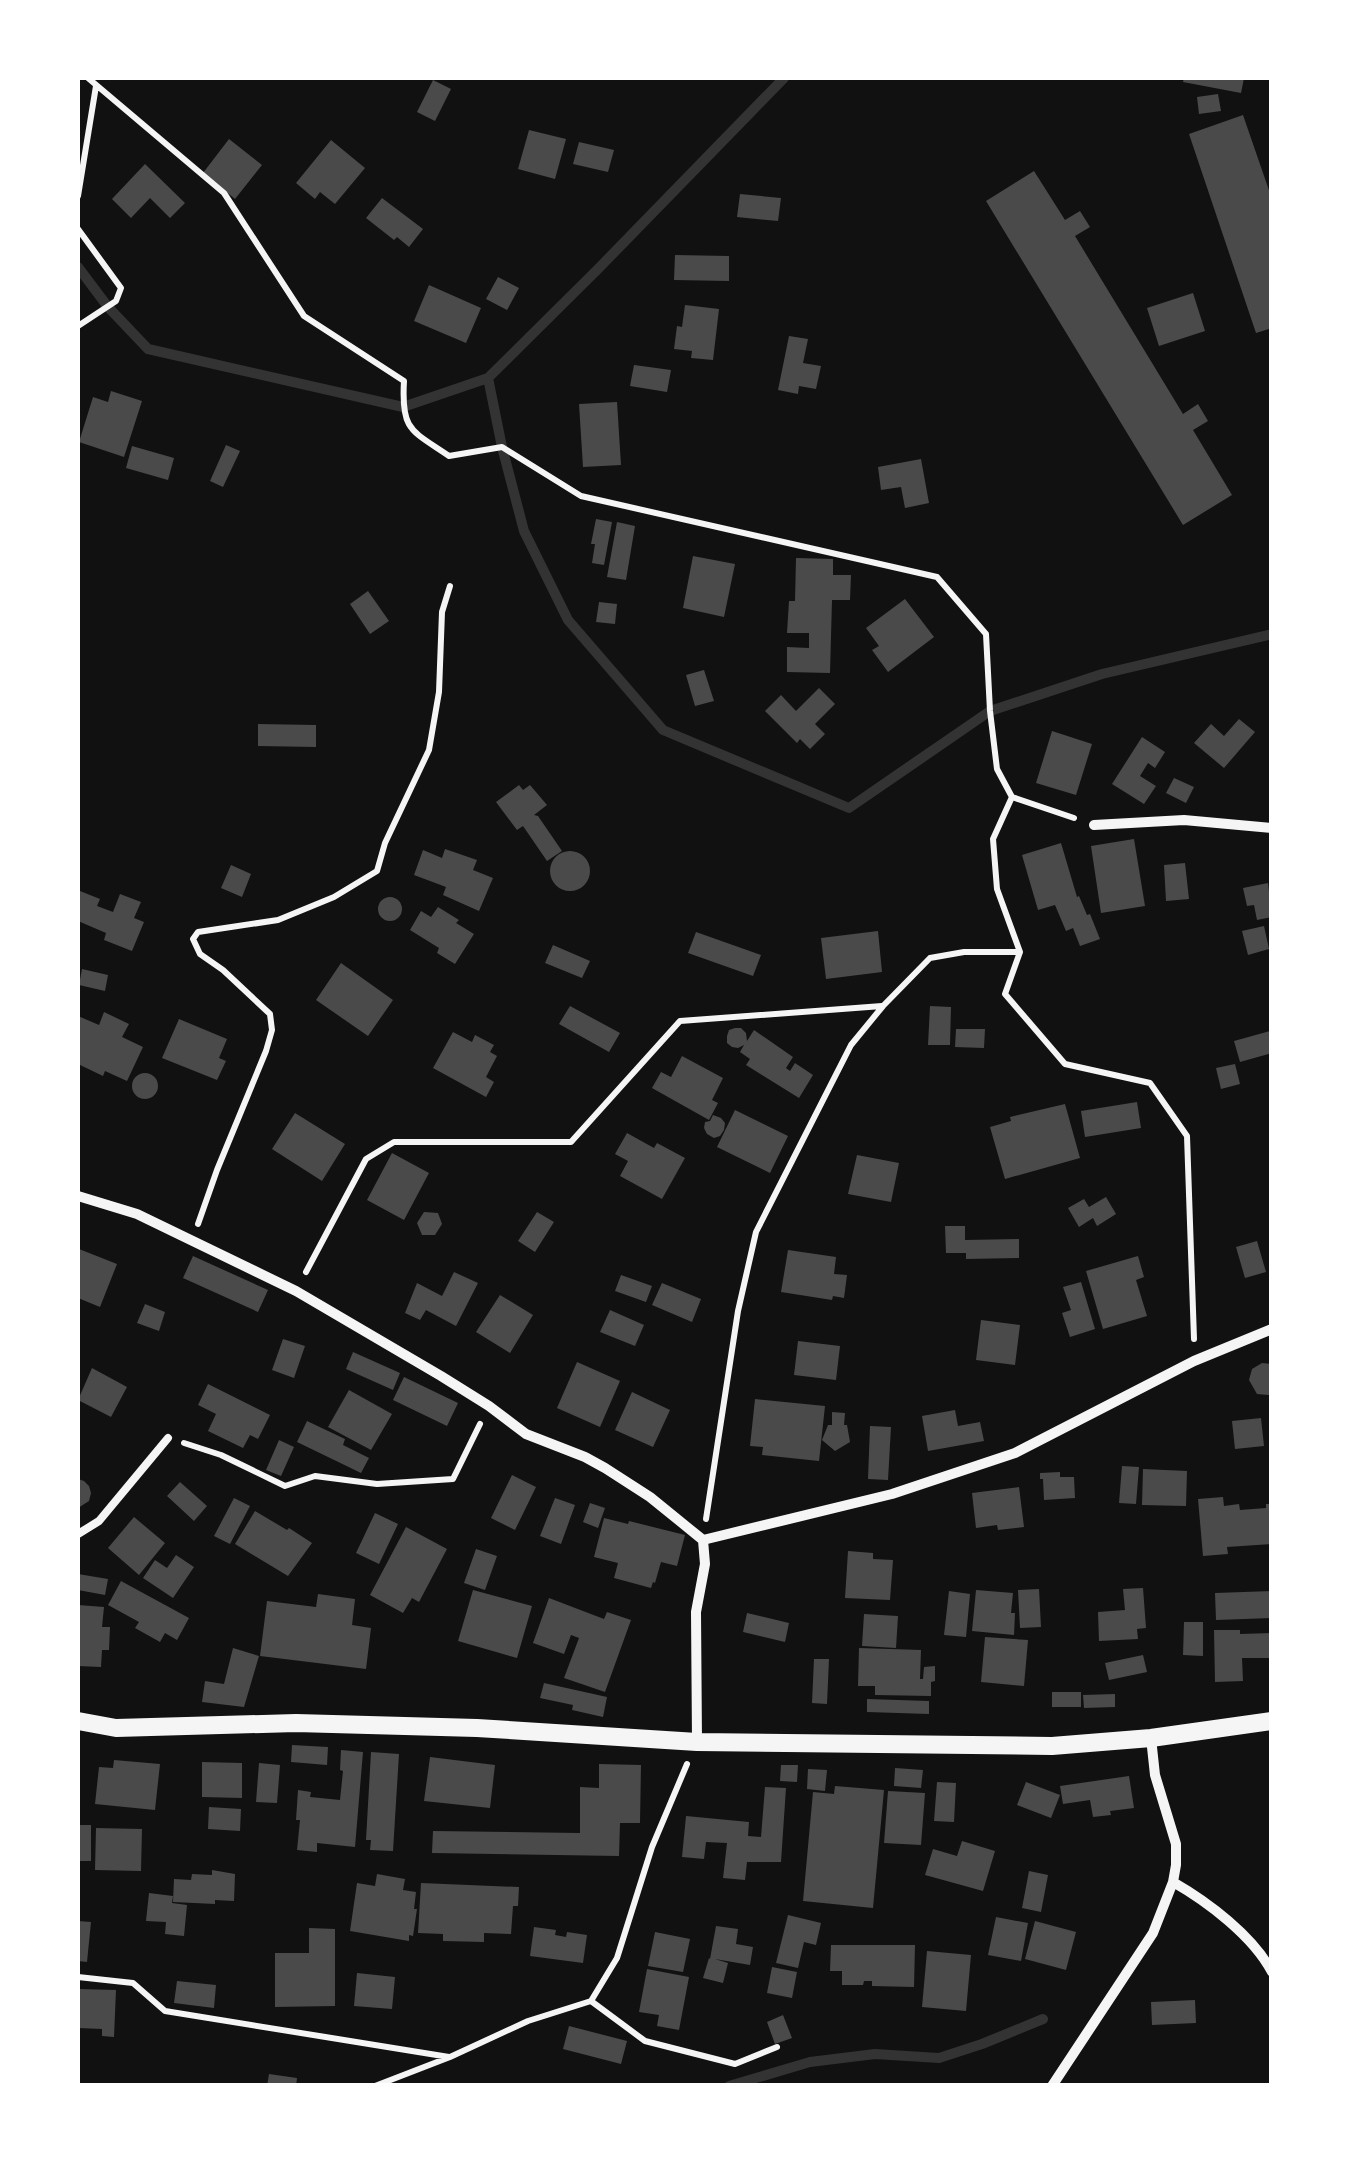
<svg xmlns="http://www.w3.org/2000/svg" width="1349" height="2163" viewBox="0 0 1349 2163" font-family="'IBM Plex Sans',sans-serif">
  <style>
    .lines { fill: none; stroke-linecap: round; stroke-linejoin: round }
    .stream { stroke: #333; stroke-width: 10 }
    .building { fill: #4a4a4a }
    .path { stroke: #f5f5f5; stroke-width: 6 }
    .service { stroke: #f5f5f5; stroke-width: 8 }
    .minor { stroke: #f5f5f5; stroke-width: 10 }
    .tertiary { stroke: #f5f5f5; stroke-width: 18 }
  </style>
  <rect width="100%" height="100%" fill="#111"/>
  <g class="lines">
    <path class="stream" d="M78 267 108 307 148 349 403 407 488 378 597 270 784 78
      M488 378 502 447 524 531 568 620 663 730 849 808 990 711 1102 674 1272 634
      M729 2086 810 2062 875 2054 939 2058 982 2044 1043 2019"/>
  </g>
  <path class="building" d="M1184 78H1244L1241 93 1183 82Z
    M433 80 451 89 435 121 417 112Z
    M1218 94 1221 111 1199 114 1197 97Z
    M1243 115 1272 199V328L1256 333 1189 134Z
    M529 130 566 139 555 179 518 169Z
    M229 139 262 165 235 199 203 173Z
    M331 140 365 168 335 204 320 192 315 199 296 183Z
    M579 142 614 150 608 172 573 164Z
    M145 164 185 203 170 218 150 198 131 218 112 199Z
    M1034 171 1065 220 1080 211 1090 227 1075 236 1183 414 1198 404 1208 421 1193 430 1232 495 1183 525 986 201Z
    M740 194 781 198 778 221 737 217Z
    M382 198 423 229 409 247 397 237 394 240 366 218Z
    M675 255 729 256V281L674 280Z
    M498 277 519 288 507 310 486 299Z
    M429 285 481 308 466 343 414 321Z
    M1193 293 1205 331 1159 346 1147 308Z
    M685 305 719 309 713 360 691 358 692 351 674 349 677 326 682 327Z
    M789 336 808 339 803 363 821 366 816 389 799 386 798 394 778 390Z
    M634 365 671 370 667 392 630 386Z
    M111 391 142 401 124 457 79 442 93 397 108 402Z
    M617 402 621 465 583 467 579 404Z
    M226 445 240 451 223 487 210 481Z
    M132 446 174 458 168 480 126 468Z
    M921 459 929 503 905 508 901 487 881 490 878 467Z
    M596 519 612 522 604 565 592 563 595 544H591Z
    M617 522 635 526 626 580 607 577Z
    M693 556 735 564 724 617 683 608Z
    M796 558 833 559V575H851L850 600H832L830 673 787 672V647L809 648V633H787L789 601H795Z
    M368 591 389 621 370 634 350 604Z
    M905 599 934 637 888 672 872 650 879 646 866 628Z
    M599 602 617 604 615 624 596 622Z
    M704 670 714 701 695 706 686 675Z
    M819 688 835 704 815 724 825 734 810 749 800 739 797 743 765 711 781 695 796 711Z
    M1239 719 1255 732 1224 768 1194 743 1211 724 1224 736Z
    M258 724 316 725V747L258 746Z
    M1052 731 1092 744 1076 795 1036 783Z
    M1142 737 1165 752 1155 768 1148 763 1140 776 1156 786 1144 804 1112 784Z
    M1174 778 1194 787 1186 803 1166 793Z
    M519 785 523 790 530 785 547 805 534 815 538 816 562 851 547 861 523 826 517 830 496 802Z
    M1134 839 1145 906 1101 913 1091 846Z
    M1061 843 1077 897 1079 896 1087 915 1090 914 1100 939 1080 946 1073 928 1066 931 1055 905 1038 910 1022 855Z
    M445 849 477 860 473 870 493 878 479 911 443 895 446 887 414 875 423 850 442 858Z
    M550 871a20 20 0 1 1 40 0a20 20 0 1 1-40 0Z
    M1185 863 1189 899 1166 901 1164 865Z
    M231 865 251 874 242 897 221 888Z
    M1268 883 1272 917 1257 920 1254 905 1247 906 1243 888Z
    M80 891 100 899 97 906 113 912 120 894 141 902 134 918 144 922 132 951 104 940 106 933 78 921Z
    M378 909a12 12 0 1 1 24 0a12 12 0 1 1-24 0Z
    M438 907 459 920 456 923 474 934 455 964 437 953 439 948 410 930 421 911 431 917Z
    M1264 926 1269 949 1248 955 1242 931Z
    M878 931 882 972 826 979 821 938Z
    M696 932 761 955 753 976 688 953Z
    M553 945 590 961 582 978 545 963Z
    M341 963 393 1000 368 1036 316 1000Z
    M82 969 108 975 105 991 79 985Z
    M570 1006 620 1033 609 1052 559 1024Z
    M930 1006 951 1007 950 1045H928Z
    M104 1012 129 1024 122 1037 143 1047 127 1081 105 1071 103 1076 78 1064V1016L99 1025Z
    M179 1019 227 1039 219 1058 226 1061 217 1080 162 1058Z
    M735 1028H741L746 1033 747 1041 754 1030 793 1057 786 1068 790 1071 795 1063 813 1075 799 1098 746 1065 750 1059 740 1052 744 1045 738 1048 732 1047 727 1043V1036L729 1030Z
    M956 1029H985L984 1048 955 1047Z
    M1270 1031 1272 1053 1240 1062 1234 1041Z
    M453 1032 472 1042 475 1035 494 1045 490 1052 497 1056 486 1077 494 1082 486 1097 433 1068Z
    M682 1056 723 1078 712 1100 718 1103 709 1120 652 1088 661 1072 671 1077Z
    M1235 1064 1240 1084 1221 1089 1216 1068Z
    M132 1086a13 13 0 1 1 26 0a13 13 0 1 1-26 0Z
    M1137 1102 1141 1128 1085 1137 1081 1111Z
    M1065 1104 1080 1158 1005 1179 990 1127 1011 1121 1010 1117Z
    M735 1110 788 1136 770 1173 717 1147Z
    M295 1113 345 1144 322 1181 272 1149Z
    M713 1115 721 1118 725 1123 724 1130 720 1136 714 1138 707 1134 704 1128 705 1122 710 1121Z
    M627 1133 654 1148 657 1143 685 1158 662 1199 620 1176 628 1161 615 1154Z
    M392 1153 429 1173 404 1220 367 1200Z
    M857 1155 899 1163 891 1202 848 1194Z
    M1106 1197 1116 1214 1097 1226 1093 1218 1079 1227 1068 1208 1084 1199 1089 1207Z
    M424 1212 438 1213 442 1224 435 1235H422L417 1223Z
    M537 1212 554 1222 535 1252 518 1241Z
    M945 1226H965V1240L1019 1239V1258L966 1259V1253H946Z
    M1257 1241 1266 1272 1245 1278 1236 1247Z
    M79 1249 117 1264 100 1307 78 1298V1254Z
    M788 1250 836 1257 834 1274 847 1275 844 1298 833 1296 832 1300 781 1292Z
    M193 1256 268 1290 258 1312 183 1278Z
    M1138 1256 1144 1277 1136 1280 1147 1316 1103 1329 1086 1271Z
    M454 1272 478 1283 456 1326 426 1310 420 1320 405 1313 417 1283 442 1296Z
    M621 1275 652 1286 646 1302 615 1291Z
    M1081 1282 1095 1329 1070 1337 1062 1313 1071 1310 1063 1287Z
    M662 1283 701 1299 692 1322 652 1305Z
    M500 1295 533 1315 510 1353 476 1332Z
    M145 1304 165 1312 159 1331 137 1323Z
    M610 1310 644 1325 635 1346 600 1332Z
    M981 1320 1020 1325 1015 1365 976 1360Z
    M283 1339 305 1346 294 1378 272 1370Z
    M798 1341 840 1346 836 1380 794 1375Z
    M353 1352 400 1373 393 1390 346 1369Z
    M577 1362 620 1381 600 1427 557 1408Z
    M1262 1363 1272 1364V1395H1268L1257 1394 1249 1380 1252 1369Z
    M92 1368 127 1387 111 1417 78 1400Z
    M404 1377 458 1403 447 1426 393 1400Z
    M208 1384 270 1415 258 1439 250 1435 243 1448 208 1431 216 1414 198 1405Z
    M349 1390 392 1414 371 1450 328 1427Z
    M632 1392 670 1410 653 1447 615 1430Z
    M755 1399 825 1406 819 1461 762 1455 763 1447 750 1446Z
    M955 1410 958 1426 980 1422 984 1441 928 1451 922 1416Z
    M832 1412 845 1413 844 1425H847L850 1442 835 1451 822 1440 828 1425H832Z
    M1261 1418 1264 1446 1235 1449 1232 1421Z
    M307 1421 345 1439 343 1445 369 1458 361 1473 297 1442Z
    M870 1426 891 1427 888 1480 868 1479Z
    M279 1440 294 1447 281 1476 266 1470Z
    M1122 1466 1139 1467 1136 1504 1119 1503Z
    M1143 1469 1187 1471 1186 1506 1142 1505Z
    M1060 1472V1477H1074L1075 1498 1044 1500 1043 1479H1040V1473Z
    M512 1475 536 1487 515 1530 491 1518Z
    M78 1479 84 1481 89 1486 91 1493 89 1501 78 1508Z
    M180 1482 207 1506 194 1521 167 1496Z
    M1019 1487 1024 1527 998 1530 997 1525 976 1528 972 1493Z
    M1223 1497 1224 1506 1239 1504 1240 1510 1266 1508V1504H1272V1544L1227 1547 1228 1554 1203 1556 1198 1499Z
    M234 1498 250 1506 230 1544 214 1536Z
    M555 1498 575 1505 561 1544 540 1536Z
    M590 1503 605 1508 598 1528 583 1522Z
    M255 1511 287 1530 289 1528 312 1543 288 1576 235 1544Z
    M375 1513 398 1524 379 1564 356 1553Z
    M134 1517 165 1543 139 1575 108 1548Z
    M604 1518 628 1524 629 1521 685 1535 677 1566 661 1562 655 1583 653 1582 651 1588 614 1578 618 1563 594 1557Z
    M406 1527 447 1549 419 1602 412 1598 403 1613 370 1595Z
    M476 1549 497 1556 485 1590 464 1583Z
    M848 1551 873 1553V1559L893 1560 890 1600 845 1598Z
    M176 1555 194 1567 173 1598 143 1578 155 1560 167 1568Z
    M78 1574 108 1579 105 1595 78 1590Z
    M121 1581 189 1618 177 1640 165 1633 160 1642 135 1628 139 1622 108 1605Z
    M1143 1588 1146 1628 1137 1629 1138 1639 1099 1641 1098 1612 1125 1610 1123 1589Z
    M1039 1589 1041 1627 1020 1628 1018 1590Z
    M473 1590 532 1606 517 1658 458 1641Z
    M976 1590 1013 1593 1011 1613H1015L1014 1635 972 1631Z
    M949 1591 970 1594 966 1637 944 1635Z
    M1272 1591V1618L1216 1620 1215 1593Z
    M318 1594 355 1599 352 1625 371 1628 366 1669 260 1656 267 1601 316 1607Z
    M549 1598 604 1619 607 1612 631 1620 605 1692 564 1678 579 1638 571 1635 564 1654 533 1643Z
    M78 1605 104 1607 102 1627H110L109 1650H102L101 1667 78 1666Z
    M747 1613 789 1623 785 1642 743 1632Z
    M864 1614 898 1616 896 1648 862 1646Z
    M1184 1622H1203V1656L1183 1655Z
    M1214 1630H1240V1634L1272 1633V1658H1242L1243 1681 1215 1682Z
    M985 1637 1028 1640 1024 1686 981 1682Z
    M233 1648 259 1656 244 1707 202 1702 205 1681 224 1684Z
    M859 1648 921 1650 920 1679H923L924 1667 935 1666V1681L931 1682V1696L875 1695V1686H858Z
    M1143 1655 1147 1672 1109 1680 1105 1663Z
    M814 1659H829L827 1704 812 1703Z
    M544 1683 607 1697 603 1717 572 1710 573 1705 540 1698Z
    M1052 1692H1081V1707H1052Z
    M1115 1694V1707L1084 1708 1083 1695Z
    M867 1699 929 1701V1714L867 1712Z
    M292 1745 328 1747 327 1765 291 1762Z
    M341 1750 363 1752 355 1847 317 1843V1852L297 1850 300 1820H296L298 1790 311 1792 310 1797 340 1800 343 1771 340 1770Z
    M371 1752 399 1754 393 1851 370 1850 371 1840H366Z
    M430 1757 495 1765 490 1808 424 1801Z
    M114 1760 160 1764 155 1810 95 1804 99 1767 113 1768Z
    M202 1762 242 1763V1798L202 1797Z
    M259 1763 280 1765 277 1803 256 1802Z
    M599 1764 641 1765 640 1823H620L619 1856 432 1853 433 1831 580 1833V1787L599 1788Z
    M781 1765H798L797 1782 780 1781Z
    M895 1768 923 1770 921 1788 894 1786Z
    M808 1769 827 1770 825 1791 807 1789Z
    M1129 1776 1134 1808 1110 1811 1111 1815 1093 1817 1090 1800 1063 1804 1060 1786Z
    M937 1782 956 1783 954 1822 934 1821Z
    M1026 1782 1060 1795 1051 1818 1017 1805Z
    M835 1786 884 1790 873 1908 803 1901 813 1792 834 1794Z
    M765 1787 786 1788 781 1862H747L745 1880 723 1878 727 1843 706 1842 704 1859 682 1857 686 1816 749 1822 748 1836 761 1837Z
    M888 1791 925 1793 921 1845 884 1843Z
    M209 1807 241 1809 240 1831 208 1829Z
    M78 1825H91V1861H78Z
    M96 1828 142 1829 141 1871 95 1870Z
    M962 1841 995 1851 983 1891 925 1875 933 1849 957 1856Z
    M212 1870 235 1874 234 1901 215 1900V1904L173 1902 174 1879 191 1880 192 1874 212 1875Z
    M1029 1871 1048 1875 1041 1912 1022 1908Z
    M377 1874 405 1879 403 1890 416 1892 414 1909H417L413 1936 409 1935V1941L350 1931 357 1883 375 1886Z
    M421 1883 519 1887 518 1906H513L511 1934 484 1933V1942L443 1941V1934L418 1933Z
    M149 1893 173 1896 172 1903 187 1905 184 1936 165 1934 166 1922 146 1921Z
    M788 1915 821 1923 816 1945 804 1942 798 1968 776 1963Z
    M996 1917 1028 1923 1021 1961 988 1955Z
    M78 1921 91 1922 87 1962 78 1961Z
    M1035 1921 1076 1932 1066 1970 1025 1959Z
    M716 1926 738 1929 736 1944 753 1947 750 1965 715 1959 728 1963 723 1983 703 1978 709 1958 710 1959Z
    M534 1927 556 1930 555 1935 566 1937 567 1932 587 1935 583 1963 530 1956Z
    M309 1928 335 1929V2006L275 2007V1953H309Z
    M655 1932 690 1939 683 1972 648 1966Z
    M831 1945H915L914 1987 872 1986V1981H864L863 1985H842V1971H830Z
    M927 1951 971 1955 966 2011 922 2007Z
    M772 1967 797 1972 792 1998 767 1993Z
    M647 1969 689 1977 679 2030 657 2026 659 2015 639 2012Z
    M357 1973 395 1977 392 2009 354 2006Z
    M177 1981 216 1985 214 2008 174 2003Z
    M78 1989 116 1990 114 2037 102 2036V2029L78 2028Z
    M1195 2000 1196 2023 1152 2025 1151 2002Z
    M783 2015 792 2038 775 2044 767 2022Z
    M569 2026 627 2041 621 2064 563 2049Z
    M269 2074 297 2078 296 2086H267Z"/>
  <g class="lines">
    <path class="path" d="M88 78 224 193 304 316 404 381C401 431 411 430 449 456L502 447 581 496 937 577 986 634 990 711 997 769 1012 797 993 839 997 889 1020 952 1005 994 1065 1064 1150 1083 1187 1136 1194 1339
      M78 196 96 86
      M78 229 121 288 116 301 78 326
      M1012 797 1074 818
      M198 1224 217 1170 266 1051 272 1030 270 1014 223 970 200 954 193 939 198 932 278 920 334 897 377 871 385 843 429 750 439 692 442 612 450 586
      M306 1272 366 1159 394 1142H571L680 1021 882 1006
      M184 1443 221 1455 285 1486 315 1476 377 1484 453 1479 480 1424
      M706 1519 738 1311 756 1232 851 1045 883 1006 930 958 964 952H1020
      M78 1977 133 1983 165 2011 449 2057
      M591 2001 645 2041 735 2064 777 2047
      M375 2086 450 2057 528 2021 591 2001 617 1958 652 1847 687 1764"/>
    <path class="service" d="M78 1534 99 1521 168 1438"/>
    <path class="minor" d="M1094 825 1184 820 1272 828
      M78 1196 137 1214 296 1291 441 1376 489 1406 526 1434 585 1457 605 1468 650 1497 703 1540 705 1564 696 1612 697 1742
      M703 1540 892 1494 1015 1453 1194 1361 1272 1329
      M1173 1882C1208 1902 1253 1936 1272 1972
      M1052 2086 1153 1933 1173 1882 1176 1865V1844L1155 1775 1151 1738"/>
    <path class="tertiary" d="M78 1721 116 1728 296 1723 477 1728 697 1742 1052 1746 1151 1738 1272 1721"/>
  </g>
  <rect width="1349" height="2163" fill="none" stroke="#ffffff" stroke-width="160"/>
</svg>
